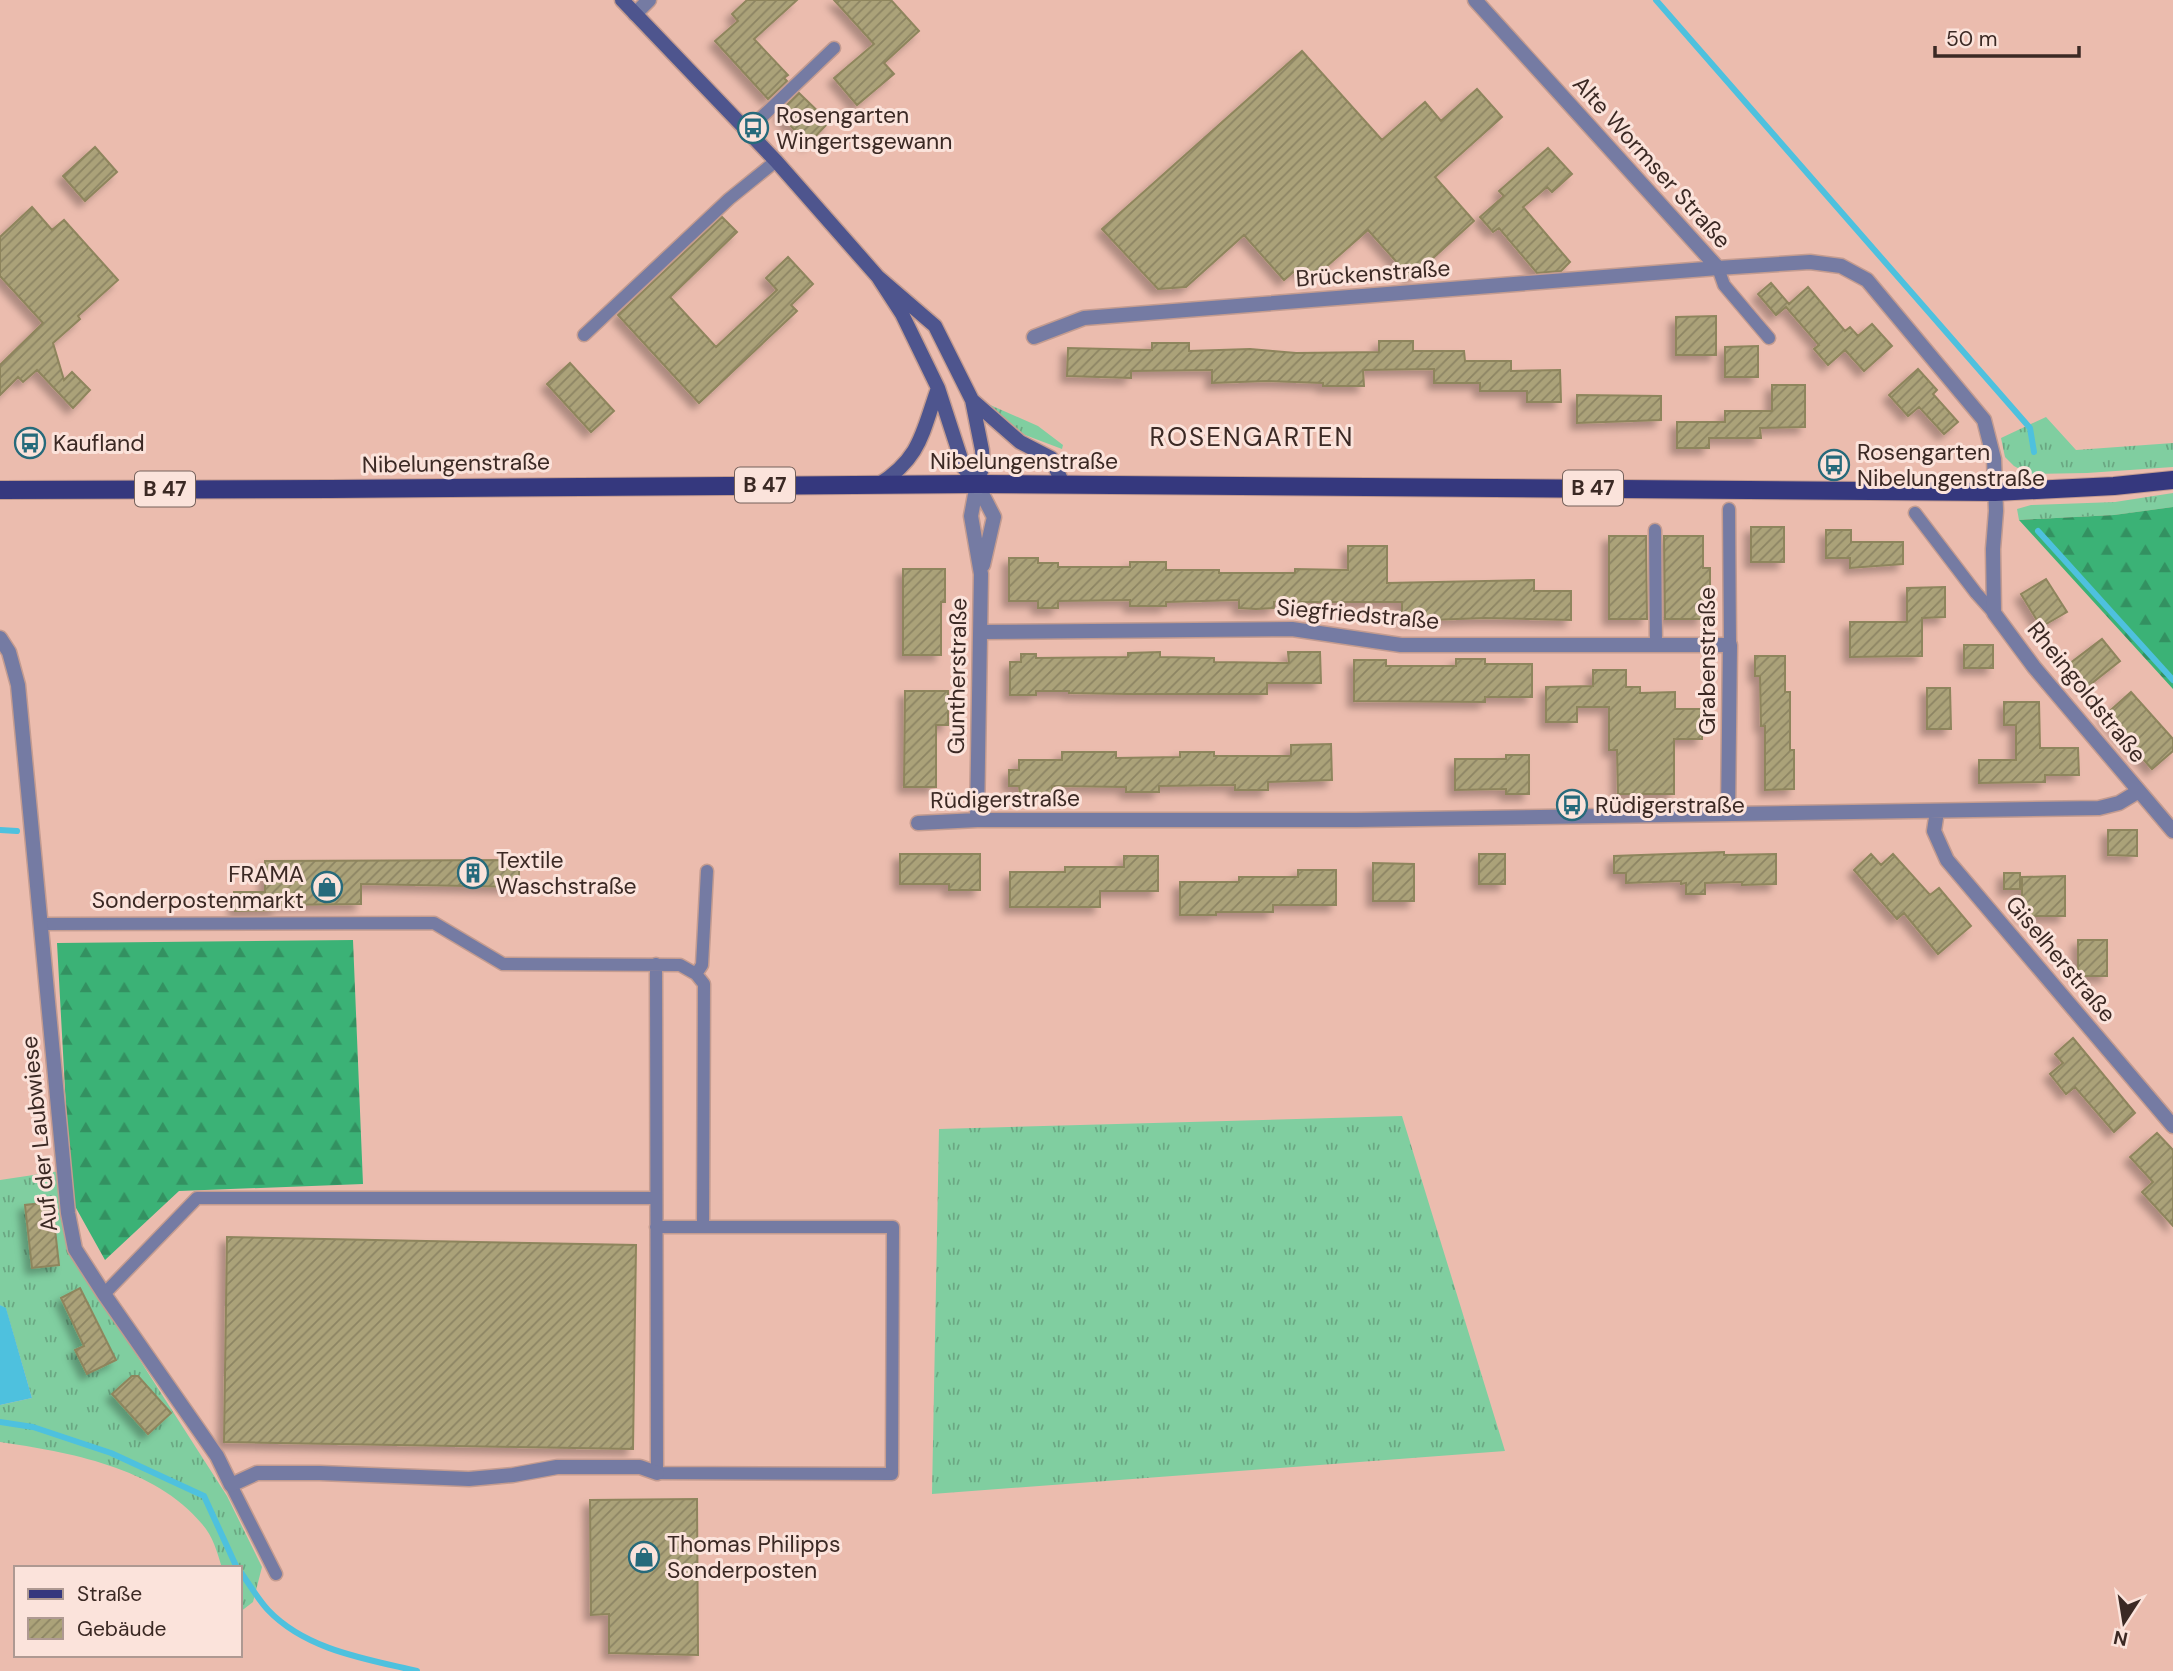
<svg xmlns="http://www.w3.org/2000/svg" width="2173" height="1671" viewBox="0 0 2173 1671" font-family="'DM Sans',sans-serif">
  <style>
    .grass { fill: url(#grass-tufts) }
    .forest { fill: url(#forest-firs) }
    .water { fill: #4ec1de }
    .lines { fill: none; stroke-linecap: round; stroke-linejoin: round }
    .stream { stroke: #4ec1de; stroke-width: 6 }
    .building { fill: url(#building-hatch); stroke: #8e855d; stroke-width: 2; filter: url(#shadow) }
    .service-casing { stroke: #c49c90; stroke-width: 15 }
    .minor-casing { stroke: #c49c90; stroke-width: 17 }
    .secondary-casing { stroke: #c49c90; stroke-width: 17 }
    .primary-casing { stroke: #c49c90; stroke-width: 20 }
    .service { stroke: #757ba3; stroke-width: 12 }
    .minor { stroke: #757ba3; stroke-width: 14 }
    .secondary { stroke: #4e558e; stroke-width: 14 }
    .primary { stroke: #35387e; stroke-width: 18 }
    .labels { text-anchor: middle; stroke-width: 6; stroke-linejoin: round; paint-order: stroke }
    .shield { fill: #fbe3db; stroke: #75615b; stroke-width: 2 }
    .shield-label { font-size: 21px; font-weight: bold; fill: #3b2924 }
    .poi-label { font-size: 23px; fill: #3b2924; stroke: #fbe3db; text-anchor: start }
    .street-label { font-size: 23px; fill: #3b2924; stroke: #fbe3db }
    .quarter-label { font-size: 26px; letter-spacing: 2px; fill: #3b2924; stroke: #fbe3db }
  </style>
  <defs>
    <pattern id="grass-tufts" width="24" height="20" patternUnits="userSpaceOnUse" patternTransform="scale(1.75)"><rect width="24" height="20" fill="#80cea0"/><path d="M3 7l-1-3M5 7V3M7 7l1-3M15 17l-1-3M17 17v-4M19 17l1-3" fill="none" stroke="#6aa782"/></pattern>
    <pattern id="forest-firs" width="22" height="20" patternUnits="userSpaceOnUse" patternTransform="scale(1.75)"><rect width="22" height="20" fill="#3bb276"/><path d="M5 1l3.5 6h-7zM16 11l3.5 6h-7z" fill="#339161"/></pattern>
    <pattern id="building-hatch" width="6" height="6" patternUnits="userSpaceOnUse" patternTransform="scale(1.75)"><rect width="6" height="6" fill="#aba279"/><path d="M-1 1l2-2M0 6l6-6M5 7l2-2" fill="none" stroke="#8c8463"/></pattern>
    <filter id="shadow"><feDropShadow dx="-6" dy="6" stdDeviation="3.5" flood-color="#0004"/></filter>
  </defs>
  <rect width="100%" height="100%" fill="#ebbcae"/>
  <path class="grass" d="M988 404 1038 426 1063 445 1062 449 1025 435Z
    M2046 417 2076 450 2173 443V467L2087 473 2029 474 2014 466 2005 457 2001 438Z
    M2173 493V507L2114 515 2019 520 2017 509 2031 505 2115 502Z
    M1402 1116 1505 1451 932 1494 939 1129Z
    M60 1171 68 1248 227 1496 262 1567 253 1602 240 1612V1568H222C217 1552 213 1536 202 1524 155 1467 68 1452 0 1442V1405L32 1398 6 1309 0 1305V1180Z"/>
  <path class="forest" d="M2173 507V689L2019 520 2114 515Z
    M353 940 363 1184 179 1191 105 1260 71 1199 57 943Z"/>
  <path class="water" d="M0 1305 6 1308 32 1398 0 1405Z"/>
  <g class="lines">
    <path class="stream" d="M1656 0 2030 428 2034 452
      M2038 531 2173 680
      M0 830 17 831
      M0 1422 33 1427 111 1453 204 1496 237 1568
      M240 1571C249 1584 258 1599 268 1610 306 1650 366 1659 417 1671"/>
  </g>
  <path class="building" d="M747 0H797L754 39 788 75 784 78 787 81 768 99 715 41 738 21 732 14Z
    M834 0H891L919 31 884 63 894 74 857 105 834 78 874 44Z
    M1302 51 1382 140 1425 102 1441 121 1477 89 1502 117 1435 177 1474 221 1411 278 1368 230 1310 281 1298 268 1284 280 1244 235 1186 287 1158 289 1102 229Z
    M799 93 829 122 808 144 782 117 780 112Z
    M95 147 117 172 85 201 63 176Z
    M1548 148 1572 174 1552 192 1547 187 1523 207 1570 262 1561 271 1537 273 1499 228 1493 232 1480 217 1504 196 1499 191Z
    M32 207 52 230 64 220 118 280 78 316 80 319 53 343 64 380 72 372 90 390 73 408 37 370 23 382 18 377 0 395V365L43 323 0 276V237Z
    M722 217 737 232 670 297 716 347 777 290 766 278 788 257 813 284 791 305 797 311 699 403 618 315Z
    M1771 283 1789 304 1808 287 1845 331 1850 327 1858 336 1872 324 1892 346 1864 371 1845 350 1828 365 1814 349 1819 345 1786 307 1776 315 1758 294Z
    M1716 316V355H1676V317Z
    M1379 341H1413V351H1464L1465 361H1511V371L1560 370 1561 402H1527V391H1480V383H1434V369L1363 370 1364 386H1323V383L1267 381 1212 383V370L1131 371V378L1067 376 1068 348 1152 350V343H1189V351L1250 349 1296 353 1379 352Z
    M1758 346V377H1725V347Z
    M570 363 614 411 591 432 547 384Z
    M1918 369 1937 390 1933 394 1958 422 1944 434 1919 407 1908 416 1889 395Z
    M1772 385H1805V427L1760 428 1761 438H1709V448H1677V422H1725V411H1772Z
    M1577 395 1661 396V420L1577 423Z
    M1751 527H1784V562H1751Z
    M1826 530H1851V542H1903V564L1850 568V558H1826Z
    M1609 536H1646L1647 619H1609Z
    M1664 536H1703V568H1710V586H1703V619H1665Z
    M1348 546H1387V583L1534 580V591H1571V620L1485 618 1402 621V602H1274V608L1256 609 1239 608V600L1166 602V606H1130V600L1058 601V608H1038V601H1009V558H1038V563H1058V567H1130V562H1166V570H1219V573H1295V569L1348 570Z
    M903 569H945V602H941V655H903Z
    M2046 579 2067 612 2041 627 2021 594Z
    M1945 587V617L1922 618V656L1850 657V622H1907V588Z
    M2102 639 2120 661 2087 687 2069 664Z
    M1964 645H1993V668H1964Z
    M1160 652V657L1214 658V662L1289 663 1288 652H1320L1321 683H1267V694H1128L1069 693V691H1036V695H1010V662H1021V654H1036V658L1128 657V653Z
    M1755 656H1785V692H1790V750H1794V789L1765 790V726H1761L1760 676H1755Z
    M1456 659H1485V664H1532V697H1485V702L1354 701V660H1386V666H1456Z
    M1593 670H1626V687H1640V693L1675 692V709H1702V739H1674V794H1618L1617 750H1609V707H1577V722H1546V687L1593 686Z
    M1927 688H1950L1951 729H1927Z
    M905 691H948V725H936V787H904Z
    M2131 692 2173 739V751L2152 769 2104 716Z
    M2004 702H2039L2040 748H2078L2079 775H2045V782L1979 783V760H2016V725H2004Z
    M1331 744 1332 780 1268 782V790H1235V785L1159 786V792H1126V787L1052 786V794H1020L1019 786H1009V770H1019V760H1062V752H1116V758L1180 757V752H1214V756H1291V745Z
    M1506 755H1529V794H1506V789L1455 790V759H1506Z
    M2108 830H2137V856L2108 855Z
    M1724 852V855L1776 854V884L1742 885V882L1705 883V894H1686V883L1681 884V881L1626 883V873H1614V856Z
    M900 854H980V890H949V884H900Z
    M1479 854H1505V884H1479Z
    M1871 854 1881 865 1893 854 1930 895 1939 888 1971 926 1938 954 1904 913 1897 919 1854 870Z
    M1124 856H1158V891H1100V907H1010V872H1065V867H1124Z
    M519 860V887L361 884V904L277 905V910L235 911 234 892H265V861Z
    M1373 863 1414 864V901H1373Z
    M1298 870H1336V905H1273V912H1216V915H1180V882H1239V877H1298Z
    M2004 873H2020V889H2004Z
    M2065 876V916H2022V877Z
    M2078 940H2107V976H2078Z
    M2073 1038 2135 1113 2114 1132 2075 1087 2066 1094 2050 1074 2063 1063 2055 1054Z
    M2157 1133 2173 1150V1226L2142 1192 2153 1182 2130 1157Z
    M52 1202 59 1265 32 1268 25 1205Z
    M227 1237 636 1245 633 1449 224 1442Z
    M80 1288 116 1360 87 1374 75 1350 84 1346 61 1298Z
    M132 1376H138L171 1413 148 1434 112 1394Z
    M697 1499 698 1655 609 1653V1614L591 1615 590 1500Z"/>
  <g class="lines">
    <g class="service-casing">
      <path id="service" d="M747 131 834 48
        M1718 268 1724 285 1769 338
        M584 335 729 199 776 161
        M1729 509 1730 645
        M1915 513 1976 593 1994 613
        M1655 530 1656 645
        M41 924 434 923 503 964 680 965 696 974 704 984 703 1227
        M656 964 657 1473 892 1474 893 1227H656
        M696 974 702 965 707 871
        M104 1294 197 1198H656
        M231 1485 276 1574"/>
    </g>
    <g class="minor-casing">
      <path id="minor" d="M1475 0 1718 268 1810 262 1841 266 1867 280 1984 420 1994 459 1996 511 1993 549 1994 613 2034 667 2173 831
        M635 14 649 0
        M1034 337 1084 318 1718 268
        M977 484 994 517 983 565
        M981 632 1292 629 1401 645H1730L1728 813
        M0 638 9 652 18 685 68 1213 75 1249 104 1294 217 1456 231 1485 257 1473H320L469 1479 513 1475 557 1467H640L657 1473
        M1937 811 1934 831 1947 860 2173 1126
        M977 820 981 574 971 516 977 484
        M918 823 977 820H1357L2099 808 2119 803 2139 791"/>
    </g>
    <g class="secondary-casing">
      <path id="secondary" d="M622 0 776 161 878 277 935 326 972 400 982 450 983 465 977 484 964 468 938 388 902 314 878 277
        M972 400 1020 442 1051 458 1063 484
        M878 485C921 458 922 433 938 388"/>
    </g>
    <g class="primary-casing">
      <path id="primary" d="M0 490 330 489 977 484 1995 492 2114 486 2173 480"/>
    </g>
    <use href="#service" class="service"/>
    <use href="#minor" class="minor"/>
    <use href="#secondary" class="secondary"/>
    <use href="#primary" class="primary"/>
  </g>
  <defs>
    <g id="bus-ring" transform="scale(1.575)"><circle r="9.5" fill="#fbe3db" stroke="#266a7b" stroke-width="1.5"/><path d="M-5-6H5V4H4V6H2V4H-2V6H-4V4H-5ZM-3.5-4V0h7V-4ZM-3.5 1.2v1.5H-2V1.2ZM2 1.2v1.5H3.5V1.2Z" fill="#266a7b"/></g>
    <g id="building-ring" transform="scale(1.575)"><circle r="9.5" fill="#fbe3db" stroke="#266a7b" stroke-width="1.5"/><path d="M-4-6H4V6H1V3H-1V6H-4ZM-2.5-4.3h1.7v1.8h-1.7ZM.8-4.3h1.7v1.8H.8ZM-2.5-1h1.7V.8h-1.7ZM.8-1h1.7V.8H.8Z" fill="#266a7b"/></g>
    <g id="shop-ring" transform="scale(1.575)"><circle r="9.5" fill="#fbe3db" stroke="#266a7b" stroke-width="1.5"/><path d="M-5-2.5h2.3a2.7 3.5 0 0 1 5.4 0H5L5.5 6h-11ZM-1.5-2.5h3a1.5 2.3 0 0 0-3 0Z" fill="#266a7b"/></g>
  </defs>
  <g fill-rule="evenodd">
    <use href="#bus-ring" x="753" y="128"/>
    <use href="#bus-ring" x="30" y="443"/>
    <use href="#bus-ring" x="1834" y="465"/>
    <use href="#bus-ring" x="1572" y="805"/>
    <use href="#building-ring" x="473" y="873"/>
    <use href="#shop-ring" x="327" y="887"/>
    <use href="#shop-ring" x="644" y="1557"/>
  </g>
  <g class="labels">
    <g class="shield">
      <rect x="735" y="467.5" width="60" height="35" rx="5"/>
      <rect x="1563" y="470.5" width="60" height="35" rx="5"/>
      <rect x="135" y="471.5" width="60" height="35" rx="5"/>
    </g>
    <g class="shield-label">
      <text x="765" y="492">B 47</text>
      <text x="1593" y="495">B 47</text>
      <text x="165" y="496">B 47</text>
    </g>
    <g class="poi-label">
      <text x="776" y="123">Rosengarten<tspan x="776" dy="26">Wingertsgewann</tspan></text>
      <text x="53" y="451">Kaufland</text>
      <text x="1857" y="460">Rosengarten<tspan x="1857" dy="26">Nibelungenstraße</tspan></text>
      <text x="1595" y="813">Rüdigerstraße</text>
      <text x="496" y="868">Textile<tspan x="496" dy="26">Waschstraße</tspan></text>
      <text x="304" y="882" text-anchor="end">FRAMA<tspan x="304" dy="26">Sonderpostenmarkt</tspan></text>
      <text x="667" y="1552">Thomas Philipps<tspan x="667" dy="26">Sonderposten</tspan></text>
    </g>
    <g class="street-label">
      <text transform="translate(1652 162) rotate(48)" y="8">Alte Wormser Straße</text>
      <text transform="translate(1373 273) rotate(-4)" y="8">Brückenstraße</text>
      <text x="1024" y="469">Nibelungenstraße</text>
      <text transform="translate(456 463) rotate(-1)" y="8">Nibelungenstraße</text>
      <text transform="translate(1358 614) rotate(5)" y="8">Siegfriedstraße</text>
      <text transform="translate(1707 661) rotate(-90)" y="8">Grabenstraße</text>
      <text transform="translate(957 676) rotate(-89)" y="8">Guntherstraße</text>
      <text transform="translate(2087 692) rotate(51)" y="8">Rheingoldstraße</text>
      <text transform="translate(1005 799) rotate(-1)" y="8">Rüdigerstraße</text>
      <text transform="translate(2061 959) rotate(50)" y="8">Giselherstraße</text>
      <text transform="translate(39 1134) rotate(-96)" y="8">Auf der Laubwiese</text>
    </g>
    <g class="quarter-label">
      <text x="1252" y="446">ROSENGARTEN</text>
    </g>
  </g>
  <rect x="14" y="1566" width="228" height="91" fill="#fbe3db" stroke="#ae9992" stroke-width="2"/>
  <rect x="28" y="1589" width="35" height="10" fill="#35387e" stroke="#ae9992" stroke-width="2"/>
  <text x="77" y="1601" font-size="21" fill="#3b2924">Straße</text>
  <rect x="28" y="1618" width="35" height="21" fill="url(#building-hatch)" stroke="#ae9992" stroke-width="2"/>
  <text x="77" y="1636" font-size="21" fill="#3b2924">Gebäude</text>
  <g transform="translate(2124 1622) rotate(192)" stroke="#fbe3db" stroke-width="5" paint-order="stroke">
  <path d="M0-5L12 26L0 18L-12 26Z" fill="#3b2924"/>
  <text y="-10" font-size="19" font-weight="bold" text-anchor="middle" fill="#3b2924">N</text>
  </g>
  <path d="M1935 46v10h144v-10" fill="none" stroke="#3b2924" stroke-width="3.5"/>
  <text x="1946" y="46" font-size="21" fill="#3b2924" stroke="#fbe3db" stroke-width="5" paint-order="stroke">50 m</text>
</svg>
